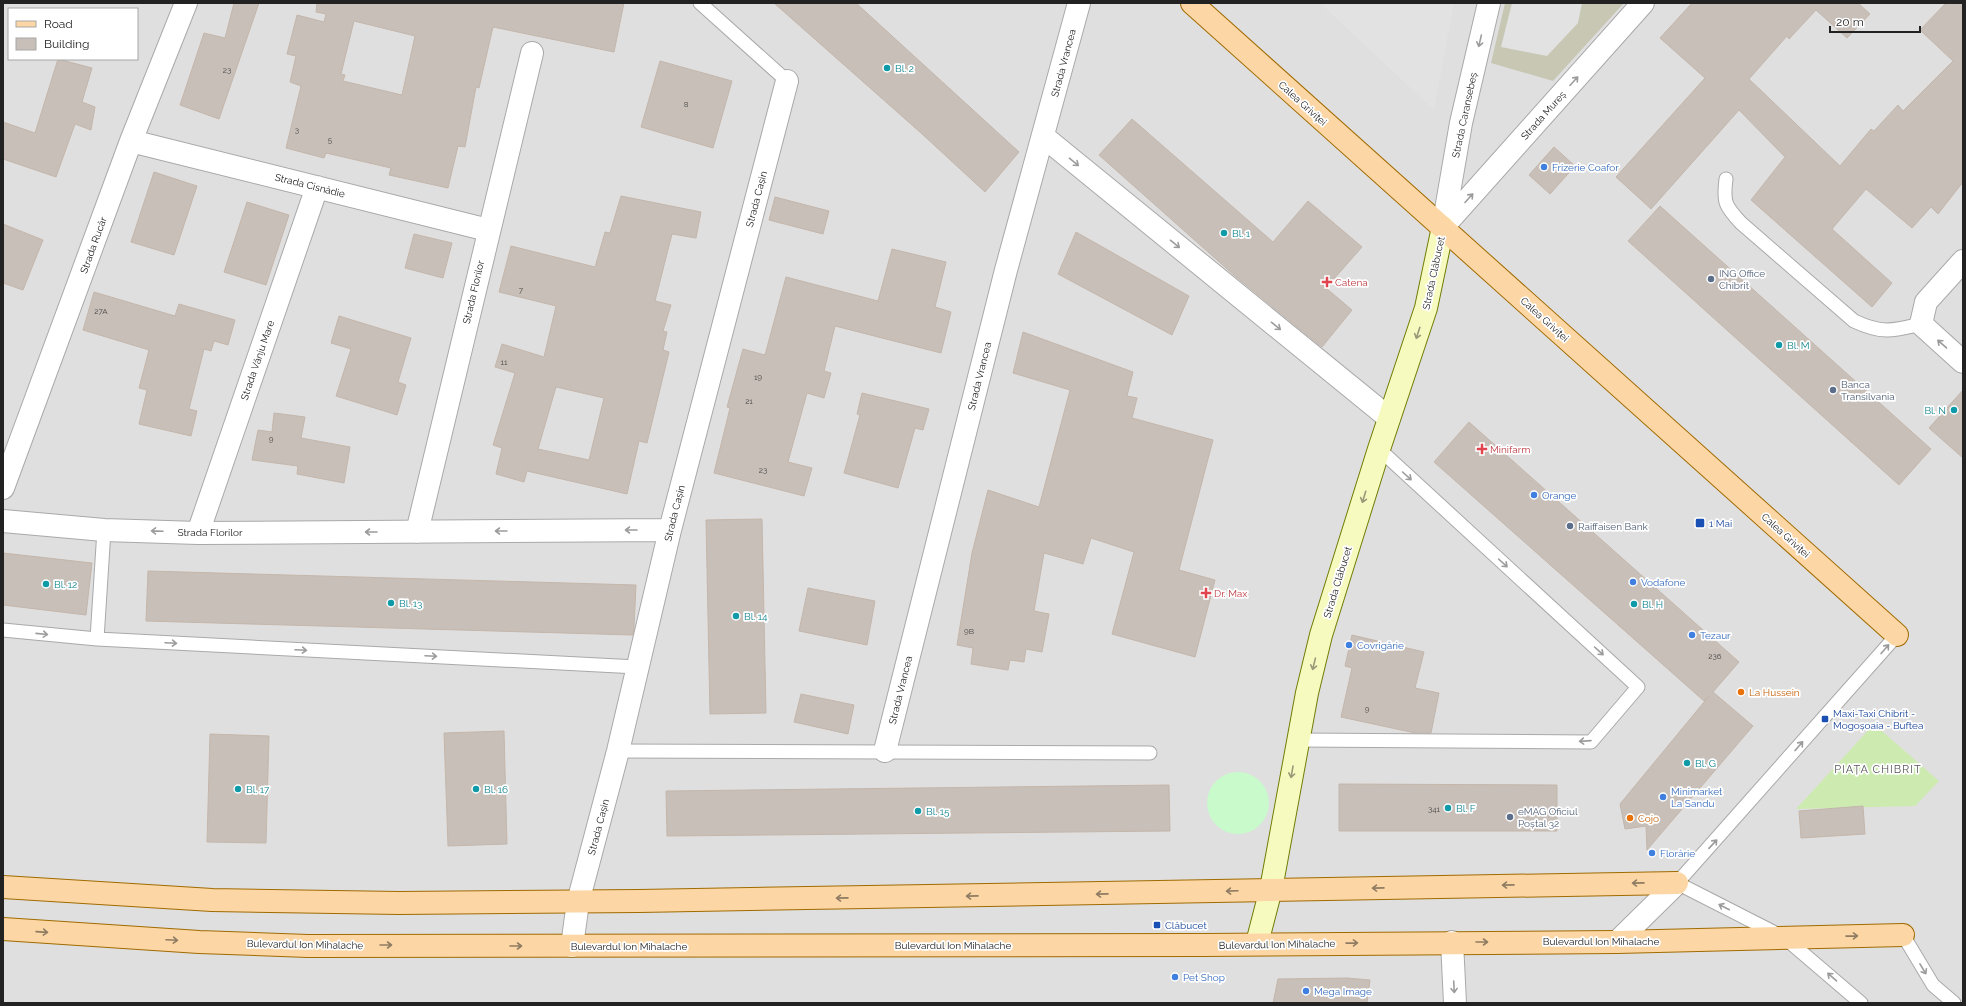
<svg xmlns="http://www.w3.org/2000/svg" width="1966" height="1006" viewBox="0 0 1966 1006" font-family="Raleway,sans-serif">
  <style>
    .residential { fill: #e0dfdf; fill-rule: evenodd }
    .construction { fill: #c7c7b4 }
    .grass { fill: #cdebb0 }
    .park { fill: #c8facc }
    .parking { fill: #e2e2e2 }
    .building { fill: #c7bfb8; stroke: #c4b6ab; fill-rule: evenodd }
    .lines { fill: none; stroke-linecap: round; stroke-linejoin: round }
    .lane-casing { stroke: #a9a9a9; stroke-width: 15 }
    .street-casing { stroke: #a9a9a9; stroke-width: 24 }
    .secondary-casing { stroke: #707d05; stroke-width: 24 }
    .primary-casing { stroke: #a06b00; stroke-width: 24 }
    .lane { stroke: #fff; stroke-width: 13 }
    .street { stroke: #fff; stroke-width: 22 }
    .secondary { stroke: #f7fabf; stroke-width: 22 }
    .primary { stroke: #fcd6a4; stroke-width: 22 }
    .oneway { stroke: #9c9c9c }
    .oneway2 { stroke: #979978 }
    .oneway3 { stroke: #8f7c63 }
    .culture-dot { fill: #0f9aa8; stroke: #fff; stroke-width: 1.5 }
    .shop-dot { fill: #3f7fe0; stroke: #fff; stroke-width: 1.5 }
    .service-dot { fill: #5c6f8a; stroke: #fff; stroke-width: 1.5 }
    .health-dot { fill: #e0444e; stroke: #fff; stroke-width: 1.5 }
    .transit-dot { fill: #1a4fb4; stroke: #fff; stroke-width: 1.5 }
    .food-dot { fill: #e8710a; stroke: #fff; stroke-width: 1.5 }
    .labels { text-anchor: middle; stroke-width: 3.5; stroke-linejoin: round; paint-order: stroke }
    .number-label { font-size: 8px; fill: #4b4948 }
    .street-label { font-size: 10px; fill: #222; stroke: #fff }
    .culture-label { font-size: 10px; fill: #0d838f; stroke: #fff; text-anchor: start }
    .shop-label { font-size: 10px; fill: #366cbe; stroke: #fff; text-anchor: start }
    .service-label { font-size: 10px; fill: #4e5e75; stroke: #fff; text-anchor: start }
    .health-label { font-size: 10px; fill: #be3a42; stroke: #fff; text-anchor: start }
    .transit-label { font-size: 10px; fill: #164399; stroke: #fff; text-anchor: start }
    .food-label { font-size: 10px; fill: #c56008; stroke: #fff; text-anchor: start }
    .neighbourhood-label { font-size: 11px; letter-spacing: 1px; fill: #555; stroke: #fff }
  </style>
  <rect width="100%" height="100%" fill="#f2efe9"/>
  <path class="residential" d="M3 3H1963V1003H3ZM9 9H137V59H9Z"/>
  <path class="construction" d="M1505 3H1624L1553 81 1491 63Z"/>
  <path class="grass" d="M1874 724 1939 781 1915 806 1796 809Z"/>
  <path class="park" d="M1207 803a31 31 0 1 1 62 0a31 31 0 1 1-62 0Z"/>
  <path class="parking" d="M1320 3H1454L1434 110Z
    M1512 3H1582L1578 23 1547 56 1501 47Z"/>
  <path class="building" d="M234 3H259L219 119 180 105 204 33 225 38Z
    M317 3H624L614 52 493 27 479 88 476 87 465 147 458 146 448 188 389 175 391 168 326 153 324 158 286 148 301 86 290 82 296 56 287 54 297 15 324 22 326 14 316 12ZM354 21 415 36 402 95 343 81 345 75 341 74Z
    M774 3H856L1019 152 985 192 921 133Z
    M1692 3H1858L1870 14 1847 38 1816 10 1789 39 1787 36 1749 79 1840 166 1871 129 1874 131 1898 105 1903 111 1953 61 1920 30 1946 3H1963V182L1938 214 1931 207 1912 228 1866 189 1832 229 1892 283 1872 307 1751 200 1785 157 1739 110 1651 209 1616 177 1705 78 1660 38Z
    M58 59 92 68 82 102 95 107 91 130 75 124 56 177 3 159V122L35 133Z
    M660 61 732 81 713 148 641 127Z
    M1132 119 1273 242 1308 201 1362 247 1326 288 1352 310 1322 347 1235 276 1099 155Z
    M1554 147 1575 166 1550 194 1529 175Z
    M154 172 197 186 174 255 131 242Z
    M621 196 701 212 696 238 672 234 655 301 671 305 663 331 667 332 663 350 669 352 647 443 639 441 627 494 527 471 524 482 496 474 502 448 493 445 515 373 495 367 502 344 544 357 556 306 499 292 511 246 595 267 605 232 610 233ZM556 387 604 398 589 460 538 449Z
    M775 197 829 211 823 234 769 220Z
    M247 202 289 215 266 285 224 272Z
    M1660 206 1931 449 1899 485 1628 241Z
    M3 224 43 240 23 290 3 283Z
    M1076 232 1189 296 1172 335 1058 274Z
    M414 234 452 243 443 278 405 268Z
    M892 249 946 262 935 307 951 312 941 353 835 326 824 371 831 373 824 398 807 393 788 462 812 468 804 496 714 473 730 408 727 407 743 349 765 355 786 277 878 301Z
    M94 292 175 316 179 304 235 320 228 345 214 341 211 351 204 349 189 409 197 411 191 436 139 424 147 390 139 388 149 350 83 330Z
    M339 316 411 338 398 382 406 385 397 415 336 396 351 349 331 343Z
    M1023 332 1133 372 1127 396 1137 398 1132 418 1213 440 1179 570 1215 580 1195 657 1112 634 1134 552 1091 538 1083 564 1044 553 1034 611 1049 614 1042 652 1026 649 1024 662 1010 660 1008 670 971 664 973 648 957 645 972 553 988 490 1039 507 1070 390 1013 373Z
    M1963 390V458L1929 428Z
    M862 393 929 409 923 430 915 428 898 488 844 473 860 415 857 414Z
    M274 413 305 417 301 438 350 447 344 483 297 474 298 466 252 460 258 430 272 432Z
    M1469 422 1739 662 1713 692 1753 726 1647 850 1646 826 1625 829 1620 804 1709 696 1704 701 1434 462Z
    M762 519 766 713 710 714 706 520Z
    M3 553 92 563 86 615 3 605Z
    M148 571 636 585 634 627 633 635 146 621Z
    M808 588 875 601 867 645 799 631Z
    M1352 635 1424 652 1415 688 1439 693 1431 733H1415L1341 717 1352 668 1345 666Z
    M801 694 854 705 848 734 794 722Z
    M504 731 507 844 448 846 444 733Z
    M210 734 269 736 266 843 207 842Z
    M1339 784 1557 785V831H1339Z
    M1169 785 1170 831 667 836 666 791Z
    M1863 806 1865 834 1801 838 1799 811Z
    M1347 978 1370 980 1367 1003H1273L1278 979Z"/>
  <g class="lines">
    <g class="lane-casing">
      <path id="lane" d="M700 3 787 81
        M1726 179C1723 202 1725 206 1741 223L1854 321C1882 334 1892 331 1921 324
        M3 630 97 639 637 667
        M97 639 104 530
        M1298 740 1591 742 1638 687 1379 449
        M618 751 1150 753
        M1903 935 1933 985 1954 1003
        M1861 1003 1785 938 1677 883 1897 635"/>
    </g>
    <g class="street-casing">
      <path id="street" d="M1044 137 1389 418
        M131 141 488 230
        M1443 227 1643 3
        M1443 227 1461 123 1489 3
        M1963 261 1926 302 1921 324 1963 362
        M3 488 131 141 186 3
        M3 521 104 530 198 533 670 530
        M417 532 532 53
        M198 533 317 187
        M885 751 1006 270 1079 3
        M1452 942 1455 1003
        M1617 942 1677 883
        M572 946 578 902 618 751 670 530 787 81"/>
    </g>
    <g class="secondary-casing">
      <path id="secondary" d="M1257 943 1271 889 1307 693 1321 635 1379 449 1426 308 1443 227"/>
    </g>
    <g class="primary-casing">
      <path id="primary" d="M1192 3 1897 635
        M3 887 212 900 399 903 639 901 1677 883
        M3 929 199 942 308 946 1203 945 1617 942 1903 935"/>
    </g>
    <use href="#lane" class="lane"/>
    <use href="#street" class="street"/>
    <use href="#secondary" class="secondary"/>
    <use href="#primary" class="primary"/>
  </g>
  <defs><path id="oneway-shaft" d="M-6 0H5M1.5-3L5.5 0L1.5 3" fill="none" stroke-width="1.6" stroke-linecap="round" stroke-linejoin="round"/></defs>
  <g class="oneway">
    <use href="#oneway-shaft" transform="translate(1480 41) rotate(103)"/>
    <use href="#oneway-shaft" transform="translate(1574 81) rotate(-48)"/>
    <use href="#oneway-shaft" transform="translate(1074 162) rotate(39)"/>
    <use href="#oneway-shaft" transform="translate(1469 198) rotate(-48)"/>
    <use href="#oneway-shaft" transform="translate(1175 244) rotate(39)"/>
    <use href="#oneway-shaft" transform="translate(1276 326) rotate(39)"/>
    <use href="#oneway-shaft" transform="translate(1942 344) rotate(-139)"/>
    <use href="#oneway-shaft" transform="translate(1407 476) rotate(42)"/>
    <use href="#oneway-shaft" transform="translate(631 530) rotate(180)"/>
    <use href="#oneway-shaft" transform="translate(157 531) rotate(-178)"/>
    <use href="#oneway-shaft" transform="translate(501 531) rotate(180)"/>
    <use href="#oneway-shaft" transform="translate(371 532) rotate(180)"/>
    <use href="#oneway-shaft" transform="translate(1503 563) rotate(42)"/>
    <use href="#oneway-shaft" transform="translate(42 634) rotate(6)"/>
    <use href="#oneway-shaft" transform="translate(171 643) rotate(3)"/>
    <use href="#oneway-shaft" transform="translate(1885 649) rotate(-49)"/>
    <use href="#oneway-shaft" transform="translate(301 650) rotate(3)"/>
    <use href="#oneway-shaft" transform="translate(1599 651) rotate(42)"/>
    <use href="#oneway-shaft" transform="translate(431 656) rotate(3)"/>
    <use href="#oneway-shaft" transform="translate(1585 741) rotate(176)"/>
    <use href="#oneway-shaft" transform="translate(1799 746) rotate(-49)"/>
    <use href="#oneway-shaft" transform="translate(1713 844) rotate(-47)"/>
    <use href="#oneway-shaft" transform="translate(1724 907) rotate(-153)"/>
    <use href="#oneway-shaft" transform="translate(1923 969) rotate(59)"/>
    <use href="#oneway-shaft" transform="translate(1832 977) rotate(-139)"/>
    <use href="#oneway-shaft" transform="translate(1454 987) rotate(87)"/>
  </g>
  <g class="oneway2">
    <use href="#oneway-shaft" transform="translate(1418 333) rotate(108)"/>
    <use href="#oneway-shaft" transform="translate(1364 497) rotate(107)"/>
    <use href="#oneway-shaft" transform="translate(1314 664) rotate(104)"/>
    <use href="#oneway-shaft" transform="translate(1292 772) rotate(100)"/>
  </g>
  <g class="oneway3">
    <use href="#oneway-shaft" transform="translate(1638 883) rotate(179)"/>
    <use href="#oneway-shaft" transform="translate(1508 885) rotate(179)"/>
    <use href="#oneway-shaft" transform="translate(1378 888) rotate(179)"/>
    <use href="#oneway-shaft" transform="translate(1232 891) rotate(178)"/>
    <use href="#oneway-shaft" transform="translate(1102 894) rotate(179)"/>
    <use href="#oneway-shaft" transform="translate(972 896) rotate(179)"/>
    <use href="#oneway-shaft" transform="translate(842 898) rotate(179)"/>
    <use href="#oneway-shaft" transform="translate(42 932) rotate(4)"/>
    <use href="#oneway-shaft" transform="translate(1852 936) rotate(-1)"/>
    <use href="#oneway-shaft" transform="translate(172 940) rotate(3)"/>
    <use href="#oneway-shaft" transform="translate(1482 942)"/>
    <use href="#oneway-shaft" transform="translate(1352 943) rotate(-1)"/>
    <use href="#oneway-shaft" transform="translate(386 945)"/>
    <use href="#oneway-shaft" transform="translate(516 946)"/>
  </g>
  <g class="culture-dot">
    <circle cx="887" cy="68" r="4"/>
    <circle cx="1224" cy="233" r="4"/>
    <circle cx="1779" cy="345" r="4"/>
    <circle cx="1954" cy="410" r="4"/>
    <circle cx="46" cy="584" r="4"/>
    <circle cx="391" cy="603" r="4"/>
    <circle cx="1634" cy="604" r="4"/>
    <circle cx="736" cy="616" r="4"/>
    <circle cx="1687" cy="763" r="4"/>
    <circle cx="238" cy="789" r="4"/>
    <circle cx="476" cy="789" r="4"/>
    <circle cx="1448" cy="808" r="4"/>
    <circle cx="918" cy="811" r="4"/>
  </g>
  <g class="shop-dot">
    <circle cx="1544" cy="167" r="4"/>
    <circle cx="1534" cy="495" r="4"/>
    <circle cx="1633" cy="582" r="4"/>
    <circle cx="1692" cy="635" r="4"/>
    <circle cx="1349" cy="645" r="4"/>
    <circle cx="1663" cy="797" r="4"/>
    <circle cx="1652" cy="853" r="4"/>
    <circle cx="1175" cy="977" r="4"/>
    <circle cx="1306" cy="991" r="4"/>
  </g>
  <g class="service-dot">
    <circle cx="1711" cy="279" r="4"/>
    <circle cx="1833" cy="390" r="4"/>
    <circle cx="1570" cy="526" r="4"/>
    <circle cx="1510" cy="817" r="4"/>
  </g>
  <g class="health-dot">
    <path d="M1325 276h4v4h4v4h-4v4h-4v-4h-4v-4h4z"/>
    <path d="M1480 443h4v4h4v4h-4v4h-4v-4h-4v-4h4z"/>
    <path d="M1204 587h4v4h4v4h-4v4h-4v-4h-4v-4h4z"/>
  </g>
  <g class="transit-dot">
    <rect x="1695" y="518" width="10" height="10" rx="2"/>
    <rect x="1821" y="715" width="8" height="8" rx="2"/>
    <rect x="1153" y="921" width="8" height="8" rx="2"/>
  </g>
  <g class="food-dot">
    <circle cx="1741" cy="692" r="4"/>
    <circle cx="1630" cy="818" r="4"/>
  </g>
  <g class="labels">
    <g class="number-label">
      <text x="227" y="73">23</text>
      <text x="686" y="107">8</text>
      <text x="297" y="133">3</text>
      <text x="330" y="143">5</text>
      <text x="521" y="293">7</text>
      <text x="101" y="314">27A</text>
      <text x="504" y="365">11</text>
      <text x="758" y="380">19</text>
      <text x="749" y="404">21</text>
      <text x="271" y="442">9</text>
      <text x="763" y="473">23</text>
      <text x="969" y="634">9B</text>
      <text x="1715" y="659">236</text>
      <text x="1367" y="712">9</text>
      <text x="1434" y="812">341</text>
    </g>
    <g class="street-label">
      <text transform="translate(1063 63) rotate(-75)" y="4">Strada Vrancea</text>
      <text transform="translate(1303 103) rotate(42)" y="4">Calea Griviței</text>
      <text transform="translate(1464 115) rotate(-78)" y="4">Strada Caransebeș</text>
      <text transform="translate(1543 115) rotate(-48)" y="4">Strada Mureș</text>
      <text transform="translate(310 185) rotate(14)" y="4">Strada Cisnădie</text>
      <text transform="translate(756 199) rotate(-75)" y="4">Strada Cașin</text>
      <text transform="translate(93 245) rotate(-70)" y="4">Strada Rucăr</text>
      <text transform="translate(1433 273) rotate(-78)" y="4">Strada Clăbucet</text>
      <text transform="translate(473 292) rotate(-77)" y="4">Strada Florilor</text>
      <text transform="translate(1545 319) rotate(42)" y="4">Calea Griviței</text>
      <text transform="translate(257 360) rotate(-71)" y="4">Strada Vânju Mare</text>
      <text transform="translate(979 376) rotate(-76)" y="4">Strada Vrancea</text>
      <text transform="translate(674 513) rotate(-76)" y="4">Strada Cașin</text>
      <text x="210" y="536">Strada Florilor</text>
      <text transform="translate(1786 535) rotate(42)" y="4">Calea Griviței</text>
      <text transform="translate(1337 582) rotate(-73)" y="4">Strada Clăbucet</text>
      <text transform="translate(900 690) rotate(-76)" y="4">Strada Vrancea</text>
      <text transform="translate(598 827) rotate(-75)" y="4">Strada Cașin</text>
      <text x="1601" y="945">Bulevardul Ion Mihalache</text>
      <text transform="translate(305 944) rotate(1)" y="4">Bulevardul Ion Mihalache</text>
      <text transform="translate(1277 944) rotate(-1)" y="4">Bulevardul Ion Mihalache</text>
      <text x="953" y="949">Bulevardul Ion Mihalache</text>
      <text x="629" y="950">Bulevardul Ion Mihalache</text>
    </g>
    <g class="culture-label">
      <text x="895" y="72">Bl. 2</text>
      <text x="1232" y="237">Bl. 1</text>
      <text x="1787" y="349">Bl. M</text>
      <text x="1946" y="414" text-anchor="end">Bl. N</text>
      <text x="54" y="588">Bl. 12</text>
      <text x="399" y="607">Bl. 13</text>
      <text x="1642" y="608">Bl. H</text>
      <text x="744" y="620">Bl. 14</text>
      <text x="1695" y="767">Bl. G</text>
      <text x="246" y="793">Bl. 17</text>
      <text x="484" y="793">Bl. 16</text>
      <text x="1456" y="812">Bl. F</text>
      <text x="926" y="815">Bl. 15</text>
    </g>
    <g class="shop-label">
      <text x="1552" y="171">Frizerie Coafor</text>
      <text x="1542" y="499">Orange</text>
      <text x="1641" y="586">Vodafone</text>
      <text x="1700" y="639">Tezaur</text>
      <text x="1357" y="649">Covrigărie</text>
      <text x="1671" y="795">Minimarket<tspan x="1671" dy="12">La Sandu</tspan></text>
      <text x="1660" y="857">Florărie</text>
      <text x="1183" y="981">Pet Shop</text>
      <text x="1314" y="995">Mega Image</text>
    </g>
    <g class="service-label">
      <text x="1719" y="277">ING Office<tspan x="1719" dy="12">Chibrit</tspan></text>
      <text x="1841" y="388">Banca<tspan x="1841" dy="12">Transilvania</tspan></text>
      <text x="1578" y="530">Raiffaisen Bank</text>
      <text x="1518" y="815">eMAG Oficiul<tspan x="1518" dy="12">Poștal 32</tspan></text>
    </g>
    <g class="health-label">
      <text x="1335" y="286">Catena</text>
      <text x="1490" y="453">Minifarm</text>
      <text x="1214" y="597">Dr. Max</text>
    </g>
    <g class="transit-label">
      <text x="1709" y="527">1 Mai</text>
      <text x="1833" y="717">Maxi-Taxi Chibrit -<tspan x="1833" dy="12">Mogoșoaia - Buftea</tspan></text>
      <text x="1165" y="929">Clăbucet</text>
    </g>
    <g class="food-label">
      <text x="1749" y="696">La Hussein</text>
      <text x="1638" y="822">Cojo</text>
    </g>
    <g class="neighbourhood-label">
      <text x="1878" y="773">PIAȚA CHIBRIT</text>
    </g>
  </g>
  <rect width="1966" height="1006" fill="none" stroke="#222222" stroke-width="8"/>
  <rect x="8" y="8" width="130" height="52" fill="#ffffff" stroke="#a7a7a7"/>
  <rect x="16" y="21" width="20" height="6" fill="#fcd6a4" stroke="#a7a7a7"/>
  <text x="44" y="28" font-size="12" fill="#222222">Road</text>
  <rect x="16" y="38" width="20" height="12" fill="#c7bfb8" stroke="#a7a7a7"/>
  <text x="44" y="48" font-size="12" fill="#222222">Building</text>
  <path d="M1830 26v6h90v-6" fill="none" stroke="#222222" stroke-width="2"/>
  <text x="1836" y="26" font-size="12" fill="#222222" stroke="#ffffff" stroke-width="3" paint-order="stroke">20 m</text>
</svg>
